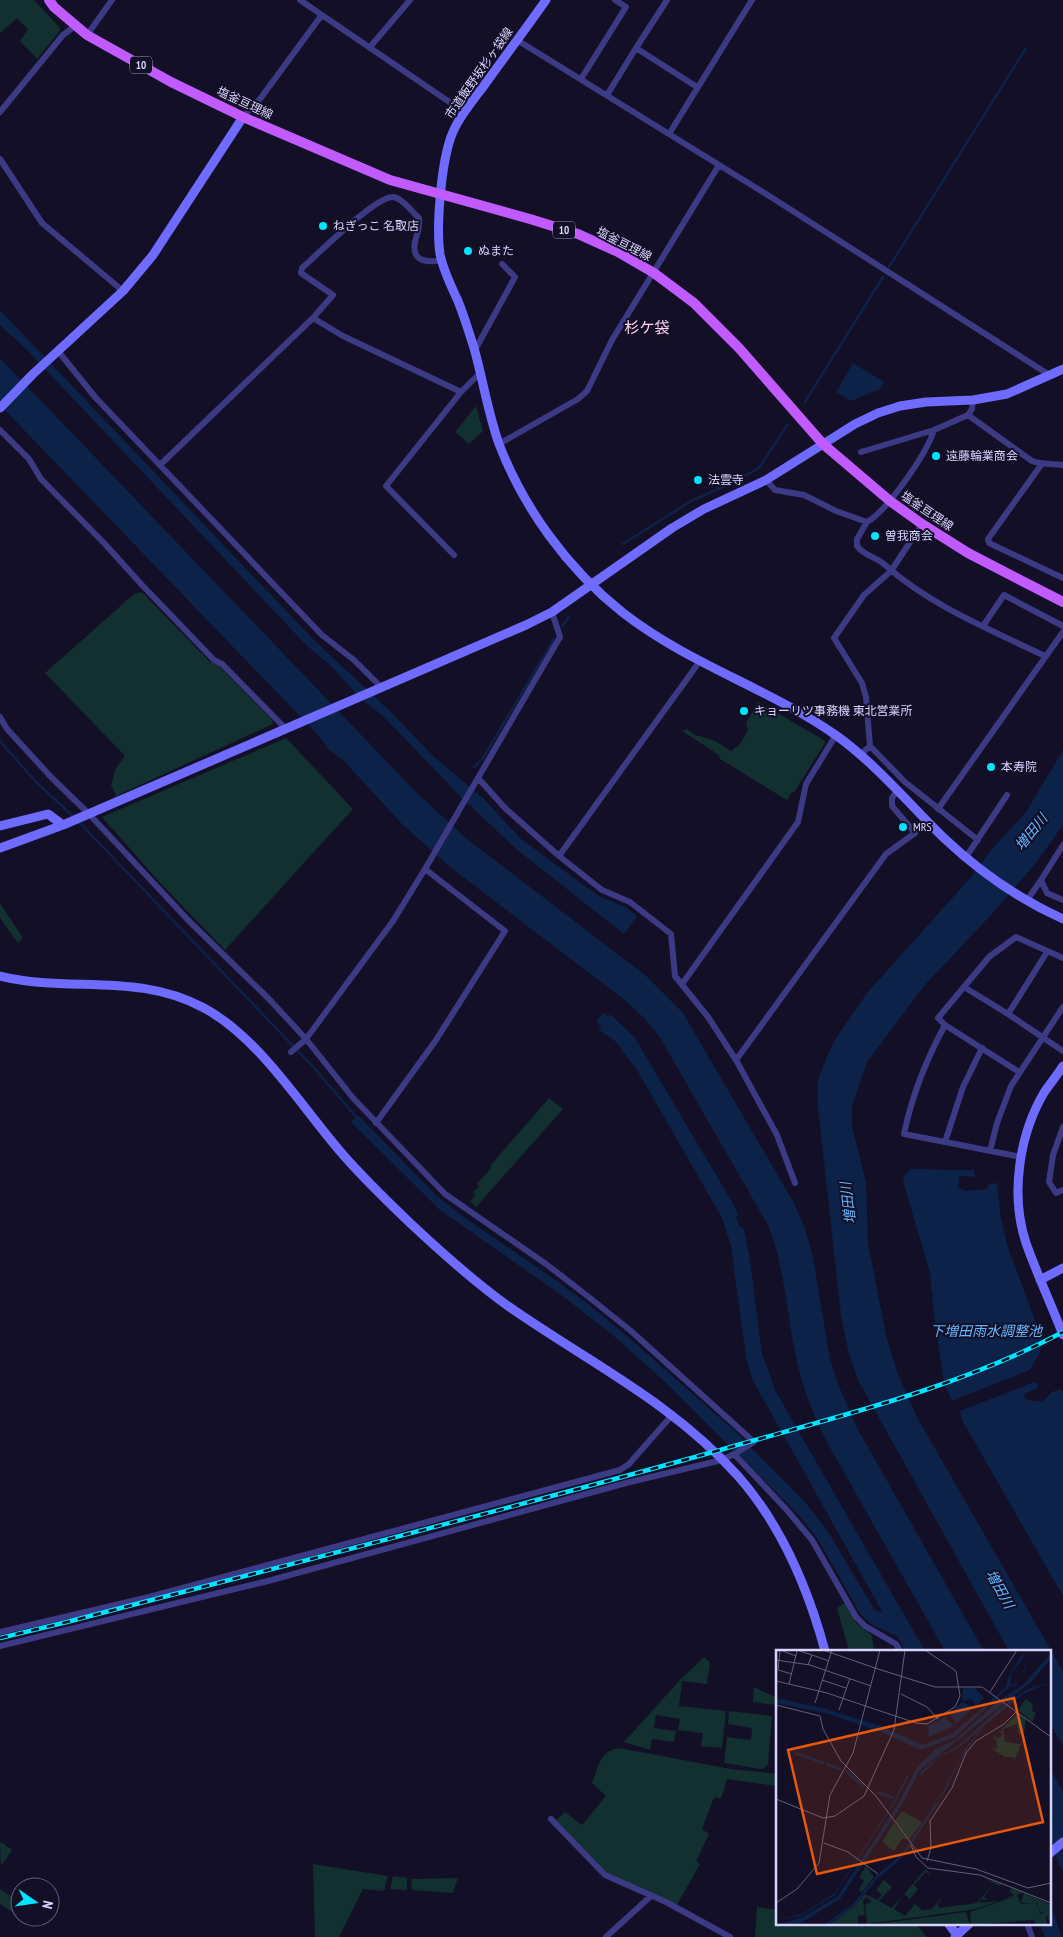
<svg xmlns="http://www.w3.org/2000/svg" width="1063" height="1937" viewBox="0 0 1063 1937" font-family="'PT Sans Narrow','Noto Sans JP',sans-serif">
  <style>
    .green { fill: #12302f }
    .water { fill: #0c2248 }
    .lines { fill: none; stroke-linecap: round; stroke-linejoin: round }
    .stream { stroke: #0c2248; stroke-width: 2.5 }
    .street { stroke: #3d3a85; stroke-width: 6 }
    .secondary { stroke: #6f6bff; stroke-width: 9 }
    .primary { stroke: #c25bff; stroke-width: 10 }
    .rail-casing { stroke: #00e5ff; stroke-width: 4.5 }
    .rail { stroke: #130f26; stroke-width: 2.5; stroke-dasharray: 8; stroke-linecap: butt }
    .poi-dot { fill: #00e5ff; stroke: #130f26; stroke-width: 2 }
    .labels { text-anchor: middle; stroke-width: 4; stroke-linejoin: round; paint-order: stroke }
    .shield { fill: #130f26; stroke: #9e99be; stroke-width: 1 }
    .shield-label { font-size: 11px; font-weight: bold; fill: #d9d4ff }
    .street-label { font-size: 12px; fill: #d9d4ff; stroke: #130f26 }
    .poi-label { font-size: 12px; fill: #d9d4ff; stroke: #130f26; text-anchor: start }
    .water-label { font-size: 14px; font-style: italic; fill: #62b6ff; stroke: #130f26 }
    .quarter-label { font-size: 15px; fill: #ffd6f0; stroke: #130f26 }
    .inset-river { fill: none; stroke: #0c2248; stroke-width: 2.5 }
    .inset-road { fill: none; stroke: #625e7d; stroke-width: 1 }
    .view { fill: #e8590c; fill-opacity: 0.15; stroke: #e8590c; stroke-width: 2.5 }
    .inset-edge { fill: none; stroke: #d9d4ff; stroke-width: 2.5 }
  </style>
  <rect width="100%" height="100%" fill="#130f26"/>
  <path class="green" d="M0 0H34L60 28 59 32 37 59 20 41 28 29 17 18 0 33Z
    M476 406 483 431 469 444 455 432Z
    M142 592 210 662 217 664 272 720 273 724 116 796 111 785 116 768 125 756 45 673 134 594Z
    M758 702 824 740 825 743 795 791 791 793 787 800 720 759 719 755 682 731 687 729 695 735 715 741 731 751 740 744 748 730 746 723Z
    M286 738 353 809 225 950 162 885 102 817Z
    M0 903 23 938 18 943 0 918Z
    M549 1098 563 1109 476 1207 470 1201 476 1195 473 1192 479 1186 477 1184 491 1168 490 1166Z
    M845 1603 856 1623 873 1636 872 1637 874 1651H849L837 1608Z
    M704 1657 710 1662 707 1684 682 1681 679 1706 726 1711 722 1748 701 1746 703 1733 678 1730 680 1719 656 1715 654 1728 676 1731 674 1742 652 1739 650 1750 624 1742 680 1680Z
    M754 1687 777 1698V1705L753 1702Z
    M729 1711 772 1716 768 1763 766 1767 761 1769 724 1763 727 1737 751 1740 752 1728 728 1724Z
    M619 1748 731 1769 777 1774V1786L727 1779 721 1799 716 1797 713 1800 702 1829 709 1834 696 1861 700 1864 677 1905 608 1874 555 1821 565 1812 582 1825 606 1796 592 1783C599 1766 599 1751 619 1748Z
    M1 1842 12 1850 1 1866 0 1844Z
    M313 1864 388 1876 384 1891 363 1889 339 1937H315Z
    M393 1876 407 1878V1890L390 1889Z
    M458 1878 453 1893 412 1890 411 1879Z
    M0 1889 18 1901 16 1904 20 1906V1917H36L39 1919 33 1927 0 1904Z
    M757 1907 777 1910V1923H915L927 1937H755Z"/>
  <path class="water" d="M0 310 315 641 390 711 434 757 483 798 520 838 597 895 627 908 637 916 624 934 516 849 460 796 382 715 362 700 332 667 307 646 29 352 0 325Z
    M0 358 416 792 467 839 645 975 683 1013 794 1203 805 1228 813 1258 830 1359 838 1384 857 1428 984 1651H945L828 1444C812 1413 800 1381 794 1347 786 1306 784 1266 769 1227L659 1036 644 1018 626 1001 450 867 402 824 342 759 329 750 318 735 0 405Z
    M853 363 884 382 880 389 851 401 836 392Z
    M1063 750V825L1035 864 992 914 924 986 867 1062 852 1106V1127L866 1182 868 1243 886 1335 897 1372 918 1419 1063 1671V1746L1049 1722V1651H1009L858 1380 848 1350 841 1315 818 1107V1080L827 1056 836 1038 867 993 972 876 991 850 1026 812Z
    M603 1013 608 1017 610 1014 635 1038 732 1202 738 1214 736 1218 739 1226 744 1229 749 1254 762 1353 776 1392 925 1651H905L897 1636 874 1626 861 1615 819 1541 801 1517 665 1382 616 1338 564 1297 440 1210 351 1122 358 1115 436 1195 461 1215 554 1279 588 1304 627 1336 736 1432 805 1502 827 1530 874 1609 883 1613 752 1379 746 1357 731 1246 722 1218 637 1070 615 1041 598 1029 601 1026 596 1022Z
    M911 1169 974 1170 975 1177 960 1176 959 1177 958 1187 965 1191 987 1189 989 1184 997 1183 1001 1218 1007 1245 1042 1339 1040 1352 1030 1370 956 1399V1401L952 1400 946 1389 943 1377 932 1300 934 1295 932 1294 930 1273 903 1181 905 1174Z
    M1034 1382 1037 1383 1039 1387 1025 1394 1024 1396 1027 1400 1042 1402 1052 1392 1061 1389 1063 1392V1596L962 1420 960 1411Z
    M1049 1767 1063 1791V1872L1049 1842Z
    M1049 1901 1062 1937H1045L1039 1923H1049Z"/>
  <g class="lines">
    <path class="stream" d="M889 267 1026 48
      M805 402 883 277
      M623 544 691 501 730 484 759 468 788 424
      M562 627 569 616
      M0 741 37 783 74 817
      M474 767 483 758 554 639
      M78 821 315 1069 358 1119"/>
    <path class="street" d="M300 0 464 112
      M667 0 636 48 697 87
      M87 35 112 0
      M517 40 774 199 1051 376
      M370 47 410 0
      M581 79 626 7 615 0
      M607 95 636 48
      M0 112 63 35 75 26
      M243 117 260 99 321 16
      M669 134 752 0
      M0 159 42 223 123 291
      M313 318 343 336 461 392
      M475 350 515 277 502 264
      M58 351 95 397 277 588 322 635 354 660 381 687
      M968 415 1032 461C1043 465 1052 463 1063 465
      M0 430 29 459 41 479 104 543 142 585 214 660 222 664 286 729
      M499 444 578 399 587 391 612 340 719 165
      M861 452 934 430 968 415 972 409 973 400
      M160 465 313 318 333 295 301 273 302 268C318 254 374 198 392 197 402 197 412 212 419 218 420 230 417 232 415 242 411 262 428 263 442 260
      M1041 465 988 539 989 543 1063 578
      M766 480 775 490 804 495 836 511 867 522C888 510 927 453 934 430
      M867 522 857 539V546C864 556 877 557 885 565 931 606 991 630 1045 656
      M454 555 386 486 461 392 479 374
      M983 626 1004 595 1063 626
      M0 717 7 729 51 777 89 814 189 921 269 999 306 1039 353 1098 445 1194 546 1264 590 1298 631 1331 754 1442 736 1453 722 1460 630 1482 268 1581 0 1646
      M870 746 905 782 978 840
      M860 755 870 746 866 697 862 683 834 638 864 595 891 571 922 524
      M478 778 505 808 559 856 602 890 630 902 671 934 675 976 708 1017 736 1060 777 1135 795 1183
      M938 809 1063 632
      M1063 845 1041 880 1047 893 1063 900
      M559 856 700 661
      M966 857 1007 795
      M1027 900 1041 880
      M1047 952 1008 1014 1063 1051
      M682 984 798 822 806 784 836 735
      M964 987 1008 1014
      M945 1025 1019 1072
      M982 1048 963 1087 945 1142 904 1134C912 1095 926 1060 945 1025L938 1018 989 957 1016 937 1063 958
      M291 1052 306 1039 393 921 425 869 560 637 552 612
      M736 1060 886 854 915 833 892 806V798L897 791
      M376 1123 436 1040 505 931 425 869
      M1063 1127 1053 1155 1049 1182 1056 1193 1063 1190
      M945 1142 1021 1157
      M990 1151 997 1123 1011 1086 1063 1007
      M734 1454 786 1509 812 1540 856 1617 865 1626 896 1644 900 1651
      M0 1632 149 1597 620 1470 629 1464 673 1414
      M551 1819 605 1875 666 1902 730 1937
      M1027 1923 1032 1937
      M606 1937 651 1896"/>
    <path class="secondary" d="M546 0C527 27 507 54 488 80 474 100 455 120 449 143 441 170 436 228 440 254 443 270 451 286 458 301 464 316 469 332 474 348 483 380 488 413 499 444 524 509 568 569 622 612 688 664 771 689 837 736 877 765 910 805 945 839 979 871 1021 900 1063 919
      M0 408 33 374 123 291 153 255 243 117
      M0 826 48 814 63 825
      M0 848 63 825 526 625 552 612 672 528 704 509 766 480 855 424 878 413 900 406 926 402 973 400 1007 394 1063 369
      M0 976C70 993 137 972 204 1008 258 1037 299 1103 339 1150 360 1175 385 1199 409 1222 441 1252 473 1281 508 1306 588 1362 672 1402 738 1476 782 1526 808 1588 825 1651
      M1063 1066C1057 1075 1051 1083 1045 1091 1019 1134 1010 1195 1026 1243 1037 1274 1051 1304 1063 1335
      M1040 1280 1063 1268
      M1049 1854 1063 1842
      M948 1923 957 1935
      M955 1937 970 1923"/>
    <path class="primary" d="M49 0 54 7 87 35 171 82 243 117 390 180 530 219 578 234 618 252 654 273 694 303 739 348 823 444 890 501 922 524 968 553 1063 602"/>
    <g class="rail-casing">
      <path id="rail" d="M0 1638 67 1622C282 1566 499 1512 713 1452 831 1418 954 1390 1063 1332"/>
    </g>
    <use href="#rail" class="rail"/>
  </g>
  <g class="poi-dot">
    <circle cx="323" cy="226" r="5"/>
    <circle cx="468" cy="251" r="5"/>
    <circle cx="936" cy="456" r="5"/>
    <circle cx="698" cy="480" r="5"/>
    <circle cx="875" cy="536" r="5"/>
    <circle cx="744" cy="711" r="5"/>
    <circle cx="991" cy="767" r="5"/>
    <circle cx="903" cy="827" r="5"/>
  </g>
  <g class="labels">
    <g class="shield">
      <rect x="130" y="56.5" width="22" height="17" rx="4"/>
      <rect x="553" y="221.5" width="22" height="17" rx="4"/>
    </g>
    <g class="shield-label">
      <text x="141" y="69">10</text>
      <text x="564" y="234">10</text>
    </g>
    <g class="street-label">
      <text transform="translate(479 73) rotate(-55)" y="4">市道飯野坂杉ヶ袋線</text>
      <text transform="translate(245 103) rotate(25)" y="4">塩釜亘理線</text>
      <text transform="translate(624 244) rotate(27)" y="4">塩釜亘理線</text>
      <text transform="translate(927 511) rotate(34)" y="4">塩釜亘理線</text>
    </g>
    <g class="poi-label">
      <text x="333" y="230">ねぎっこ 名取店</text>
      <text x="478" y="255">ぬまた</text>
      <text x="946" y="460">遠藤輪業商会</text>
      <text x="708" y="484">法雲寺</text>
      <text x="885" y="540">曽我商会</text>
      <text x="754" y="715">キョーリツ事務機 東北営業所</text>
      <text x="1001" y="771">本寿院</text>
      <text x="913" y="831">MRS</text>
    </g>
    <g class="water-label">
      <text transform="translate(1031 832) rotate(-51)" y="5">増田川</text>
      <text transform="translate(848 1203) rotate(-97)" y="5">増田川</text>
      <text x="986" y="1336">下増田雨水調整池</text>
      <text transform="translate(1000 1589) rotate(61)" y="5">増田川</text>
    </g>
    <g class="quarter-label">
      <text x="647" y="333">杉ケ袋</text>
    </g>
  </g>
  <g transform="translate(776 1650)">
    <rect width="275" height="275" fill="#130f26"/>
    <path d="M250 49 257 54 256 61 260 63 256 72 242 60ZM242 63 250 69 248 84 243 85 241 74 227 79 229 92 245 94 238 111V107H229L215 98 221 99 220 88 217 91 219 83 220 88 225 87 226 83 221 81H226V79ZM126 161 146 172 133 190 119 171ZM118 173 131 189H126L118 201 106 192ZM90 216 98 227 86 242 83 240 88 231 83 227ZM150 219 155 225 150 222 138 235 142 239 134 249 128 244ZM205 226 225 234 224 236 218 233 208 247 213 251 206 249 203 253 223 251 200 259 91 274 89 255 96 251 90 247 87 251 89 265 82 266V275H53L78 257 89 244 102 250 106 245 100 240 108 230 116 237 103 251 116 258 127 245 118 259 129 266 139 254 146 260 156 259 168 245 161 255 163 258 201 253 218 233ZM235 238 247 243 241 245 245 254 260 253 263 261 264 263 270 264 263 261 261 253H245L248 243 275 255V275L270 264 271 275H260L258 270 195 275 194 262 240 246 223 251 239 245 234 242ZM190 262 194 275H92Z" fill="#12302f"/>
    <path d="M249 0 246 10 236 22 234 33 238 36 246 25 254 0 248 22 239 37 234 36 179 87 145 100 108 83 53 64 0 53V48L50 59 104 76 147 95 177 83 229 38 235 22ZM275 3V9L254 33 144 120 126 155 64 249 25 273 0 275 27 267 62 246 122 154 141 117 160 99 180 89 222 51 248 34ZM275 32 247 44 208 76 184 109 170 140 161 153 188 100 205 79 181 99 163 107 144 127 145 122 163 106 182 96 225 57 252 39ZM187 38H199L208 48 200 56 195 49 186 51ZM186 52 198 57 180 74 174 63ZM169 67 178 76 153 87 152 76ZM131 125 133 126 121 149 59 245 25 266 0 270 26 264 59 243 117 153Z" fill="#0c2248"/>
    <path class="inset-river" d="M19 103 48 113M50 114 65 119M70 121 88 137M101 142 118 148M50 275 77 256 101 227 126 206 161 153"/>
    <path class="inset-road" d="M4 0 2 20 16 24M4 0 20 6M21 0 36 5M47 0 99 18M0 10 34 15 95 36M32 15 36 5 53 11M99 18 159 37H206L275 87M46 30 70 38M0 31 51 43 140 73 151 74 179 57 184 46 180 21 149 0M13 34 21 1M214 42 241 0M125 44 151 57 162 69M39 53 56 0M0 55 44 66 47 79 65 111 100 146 146 208 200 219 252 238 275 233M63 60 74 28M0 149 47 168 59 166 88 146 118 80 129 0M48 193 72 202 102 224M135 195 140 207 152 218 204 225 275 253M151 211 155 198 154 171 176 138 190 103 200 91 228 74 241 61M0 253 21 239 43 213 54 145 77 103 104 0"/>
    <path class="view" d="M238 48 267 172 41 224 12 100Z"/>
    <rect width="275" height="275" class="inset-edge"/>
  </g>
  <g transform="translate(35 1902) rotate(103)"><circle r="24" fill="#130f26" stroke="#625e7d"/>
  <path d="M0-4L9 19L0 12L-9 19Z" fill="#00e5ff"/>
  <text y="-8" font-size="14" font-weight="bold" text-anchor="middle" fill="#d9d4ff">N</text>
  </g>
</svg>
